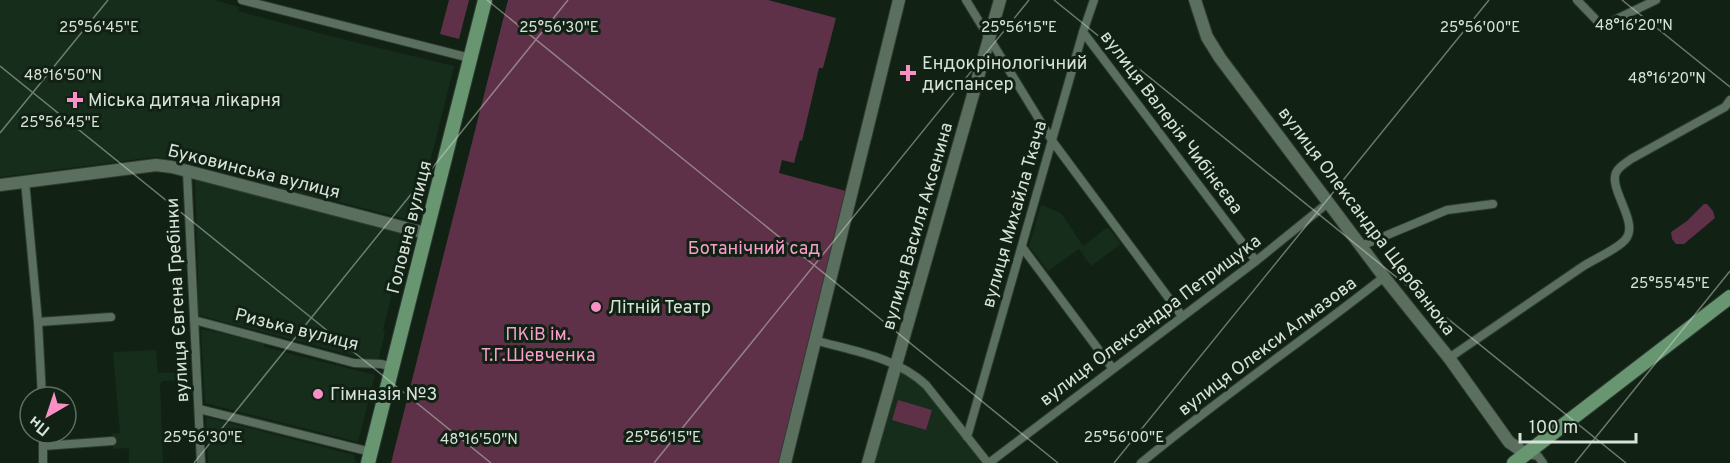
<svg xmlns="http://www.w3.org/2000/svg" width="1730" height="463" viewBox="0 0 1730 463" font-family="Overpass,sans-serif">
  <style>
    .built { fill: #162d1c }
    .green { fill: #5e3148 }
    .lines { fill: none; stroke-linecap: round; stroke-linejoin: round }
    .street-casing { stroke: #2f3b32; stroke-width: 10 }
    .secondary-casing { stroke: #2f3b32; stroke-width: 14 }
    .primary-casing { stroke: #2f3b32; stroke-width: 16 }
    .street { stroke: #5b6f5e; stroke-width: 8 }
    .secondary { stroke: #5b6f5e; stroke-width: 12 }
    .primary { stroke: #679671; stroke-width: 14 }
    .ticks { fill: none; stroke: #d7e2d8; stroke-width: 1.5; stroke-opacity: 0.45 }
    .poi-dot { fill: #fa8fc6; stroke: #112215; stroke-width: 2 }
    .labels { text-anchor: middle; stroke-width: 6; stroke-linejoin: round; paint-order: stroke }
    .poi-label { font-size: 18px; fill: #d7e2d8; stroke: #112215; text-anchor: start }
    .street-label { font-size: 18px; fill: #d7e2d8; stroke: #112215 }
    .park-label { font-size: 18px; fill: #fa9ecc; stroke: #112215 }
    .ticks-label { font-size: 15px; text-anchor: middle; fill: #d7e2d8; stroke: #112215; stroke-width: 6; stroke-linejoin: round; paint-order: stroke }
  </style>
  <rect width="100%" height="100%" fill="#112215"/>
  <path class="built" d="M0 0H214L239 7 238 11 334 37 454 66 416 218 411 220 390 215 325 198 294 192V190L286 188 285 190 279 189V186L260 184V181L186 161 154 157 0 177Z
    M195 180 408 233 383 329 385 332 378 362 198 315V270Z
    M1041 205 1061 213 1083 246 1108 227 1121 244 1091 266 1079 249 1048 271 1029 246Z
    M201 330H208L264 343V347L375 375 358 442 205 403Z
    M156 350 158 373 186 372V380L162 381 160 384 163 463H129V448L113 449 112 434 120 433 113 352Z
    M897 364 916 376 987 463H869Z
    M206 417 354 455 356 463H208Z"/>
  <path class="green" d="M449 0H469L459 39 440 34Z
    M508 0H768L836 18 823 68H819L802 141 800 140 794 163 782 160 779 173 846 191 779 463H391Z
    M1704 204H1707L1713 211 1715 218 1684 244H1676L1672 239 1671 232 1687 221Z
    M898 400 932 410 926 430 892 420Z"/>
  <g class="lines">
    <g class="street-casing">
      <path id="street" d="M242 0 470 58
        M966 0 1053 142 1182 316
        M1577 0 1602 26 1656 0
        M1083 32 1256 261
        M187 172 201 463
        M25 181 38 322 42 397
        M1361 246 1447 210 1493 204
        M1022 247 1113 369
        M194 320 354 363 381 364 393 367
        M38 322 111 317
        M814 340C853 351 896 357 926 385L988 463
        M1449 358C1493 328 1538 297 1582 267 1594 259 1616 250 1625 240 1641 223 1606 187 1617 171 1620 166 1626 163 1631 159L1725 107 1730 100
        M199 409 371 452
        M43 433V463
        M967 437 1083 32 1094 0
        M43 446 112 441
        M1527 454 1538 456 1543 463
        M989 463 1256 261 1329 202
        M1141 463C1219 398 1304 340 1384 277"/>
    </g>
    <g class="secondary-casing">
      <path id="secondary" d="M1195 0 1207 37 1220 58 1384 277 1449 358 1509 442 1526 454
        M0 185 156 165 172 167 425 233
        M785 463 899 0
        M868 463 1000 0"/>
    </g>
    <g class="primary-casing">
      <path id="primary" d="M368 463 485 0
        M1514 463 1730 297"/>
    </g>
    <use href="#street" class="street"/>
    <use href="#secondary" class="secondary"/>
    <use href="#primary" class="primary"/>
  </g>
  <path class="ticks" d="M487 0 1058 463M1054 0 1626 463M1622 0 1730 87M0 66 491 463M0 133 108 0M194 463 568 0M654 463 1029 0M1114 463 1489 0M1575 463 1730 271"/>
  <g class="poi-dot">
    <path d="M905 64h6v6h6v6h-6v6h-6v-6h-6v-6h6z"/>
    <path d="M72 91h6v6h6v6h-6v6h-6v-6h-6v-6h6z"/>
    <circle cx="596" cy="307" r="6"/>
    <circle cx="318" cy="394" r="6"/>
  </g>
  <g class="labels">
    <g class="poi-label">
      <text x="922" y="69">Ендокрінологічний<tspan x="922" dy="21">диспансер</tspan></text>
      <text x="88" y="106">Міська дитяча лікарня</text>
      <text x="608" y="313">Літній Театр</text>
      <text x="330" y="400">Гімназія №3</text>
    </g>
    <g class="street-label">
      <text transform="translate(1172 122) rotate(53)" y="6">вулиця Валерія Чибінєєва</text>
      <text transform="translate(254 171) rotate(14)" y="6">Буковинська вулиця</text>
      <text transform="translate(1014 214) rotate(-74)" y="6">вулиця Михайла Ткача</text>
      <text transform="translate(1367 221) rotate(53)" y="6">вулиця Олександра Щербанюка</text>
      <text transform="translate(917 226) rotate(-74)" y="6">вулиця Василя Аксенина</text>
      <text transform="translate(409 227) rotate(-76)" y="6">Головна вулиця</text>
      <text transform="translate(177 300) rotate(-93)" y="6">вулиця Євгена Гребінки</text>
      <text transform="translate(1150 320) rotate(-37)" y="6">вулиця Олександра Петрищука</text>
      <text transform="translate(297 329) rotate(14)" y="6">Ризька вулиця</text>
      <text transform="translate(1267 346) rotate(-37)" y="6">вулиця Олекси Алмазова</text>
    </g>
    <g class="park-label">
      <text x="754" y="254">Ботанічний сад</text>
      <text x="538" y="340">ПКіВ ім.<tspan x="538" dy="21">Т.Г.Шевченка</tspan></text>
    </g>
  </g>
  <g class="ticks-label">
    <text x="1634" y="30">48°16'20"N</text>
    <text x="99" y="32">25°56'45"E</text>
    <text x="559" y="32">25°56'30"E</text>
    <text x="1019" y="32">25°56'15"E</text>
    <text x="1480" y="32">25°56'00"E</text>
    <text x="63" y="80">48°16'50"N</text>
    <text x="1667" y="83">48°16'20"N</text>
    <text x="60" y="127">25°56'45"E</text>
    <text x="1670" y="288">25°55'45"E</text>
    <text x="203" y="442">25°56'30"E</text>
    <text x="663" y="442">25°56'15"E</text>
    <text x="1124" y="442">25°56'00"E</text>
    <text x="479" y="444">48°16'50"N</text>
  </g>
  <g transform="translate(48 415) rotate(219)"><circle r="28" fill="#112215" stroke="#606f63" stroke-width="1.5"/>
  <path d="M0-4.5L10 22L0 15L-10 22Z" fill="#fa8fc6"/>
  <text y="-9" font-size="16" font-weight="bold" text-anchor="middle" fill="#d7e2d8">Пн</text>
  </g>
  <path d="M1520 433v9h116v-9" fill="none" stroke="#d7e2d8" stroke-width="3"/>
  <text x="1529" y="433" font-size="18" fill="#d7e2d8" stroke="#112215" stroke-width="4.5" paint-order="stroke">100 m</text>
</svg>
